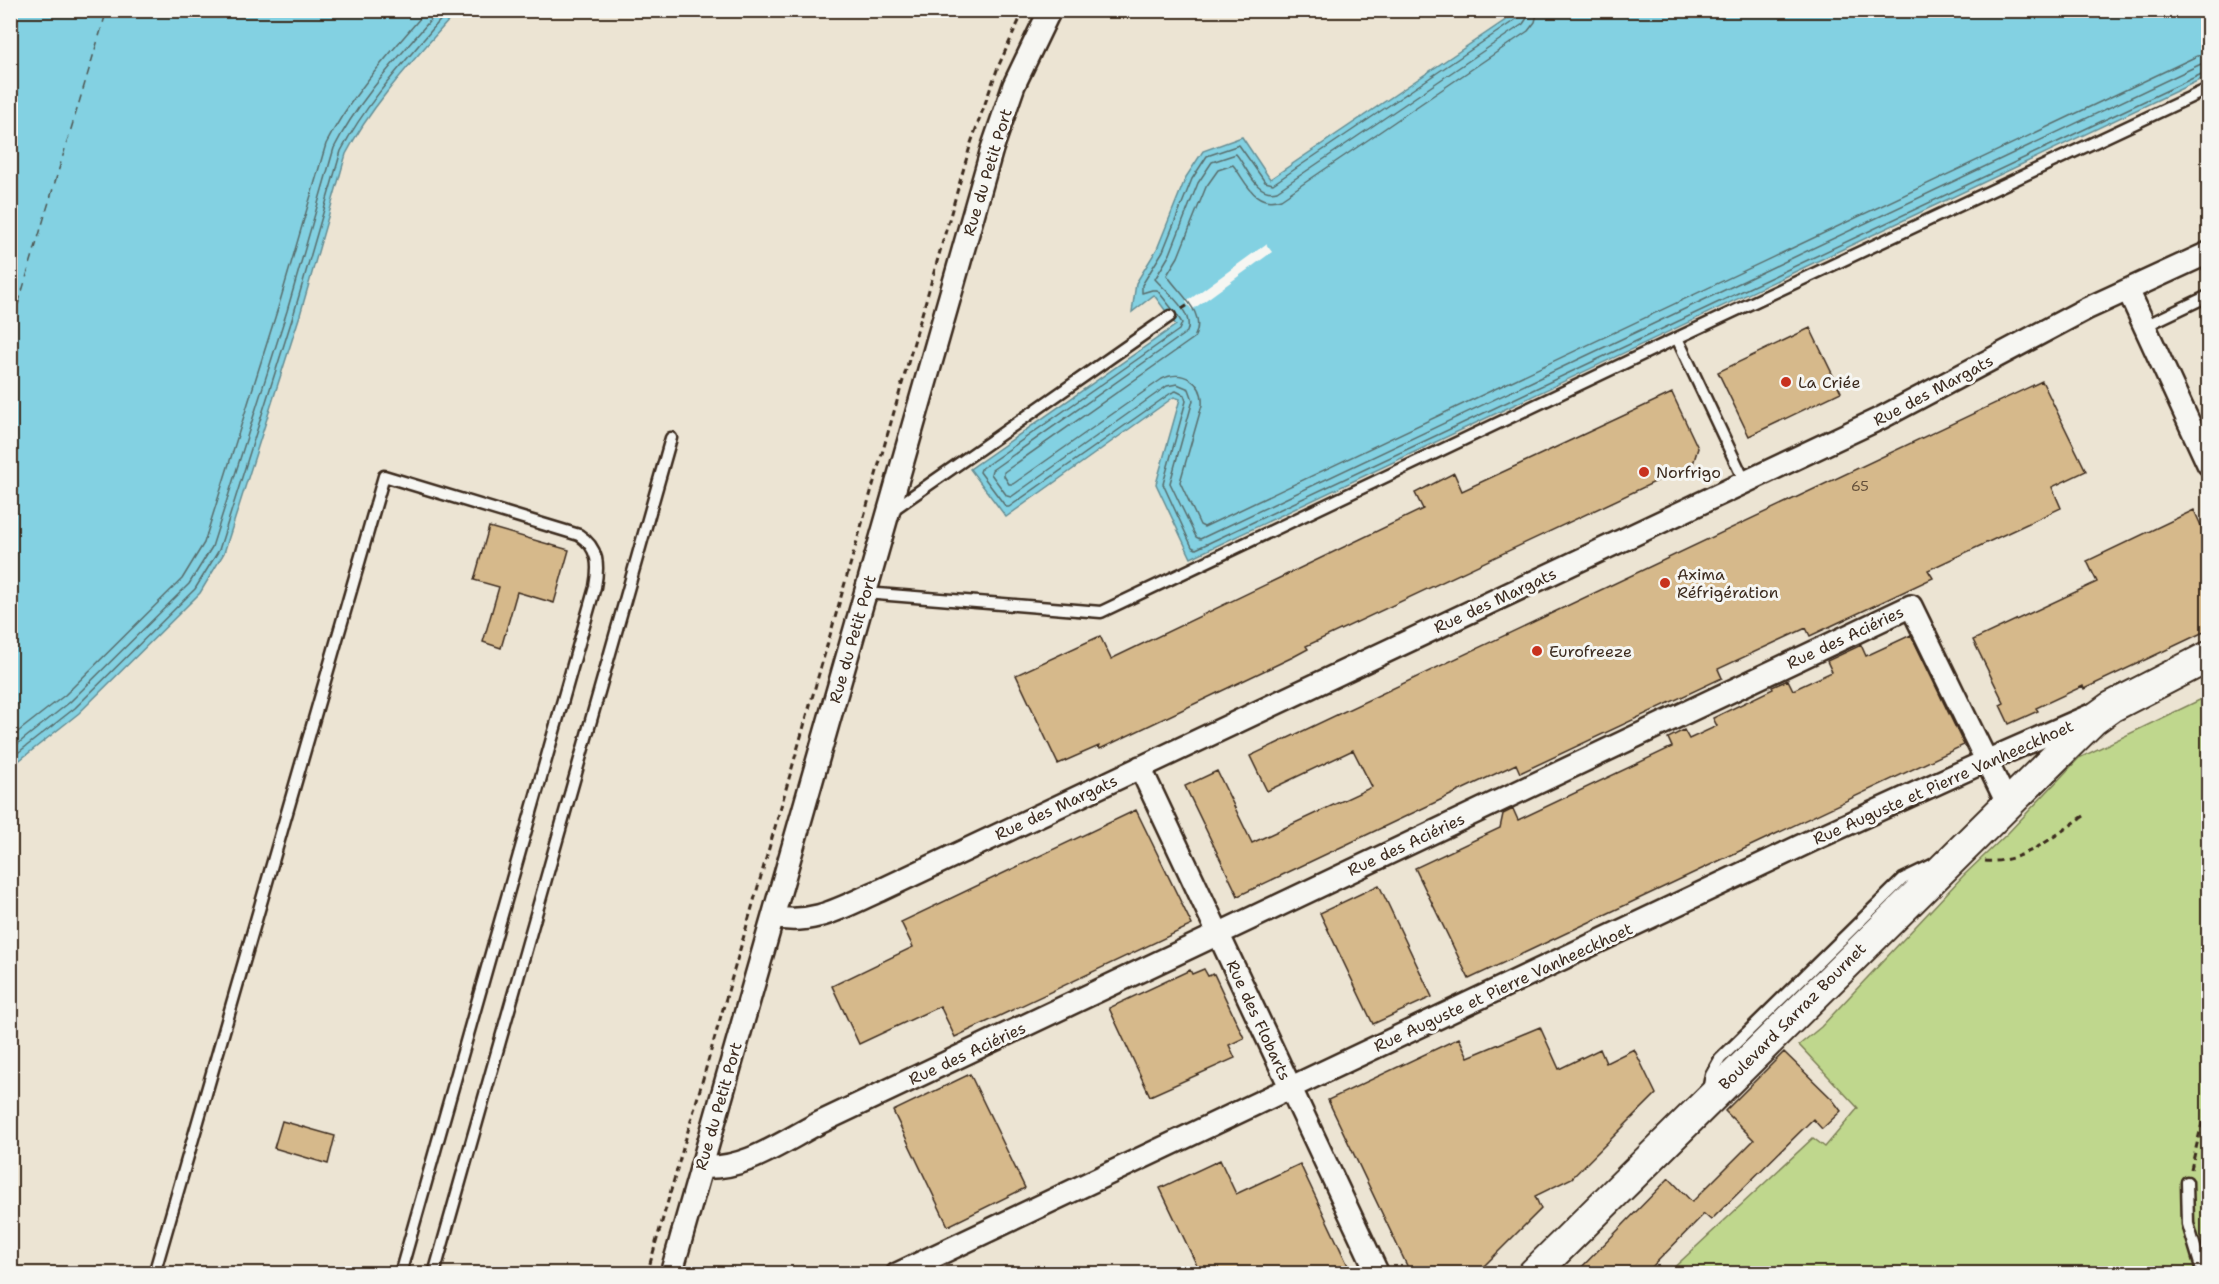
<svg xmlns="http://www.w3.org/2000/svg" width="2219" height="1284" viewBox="0 0 2219 1284" font-family="'Shantell Sans',sans-serif">
  <style>
    .built { fill: #ece4d3 }
    .green { fill: #bfd78d; stroke: #7d8056; stroke-width: 1.5 }
    .water { fill: #83d1e2; stroke: #668e94; stroke-width: 1.5 }
    .pier { fill: #f6f6f2 }
    .lines { fill: none; stroke-linecap: round; stroke-linejoin: round }
    .shore { stroke: #586d6c; stroke-width: 1.5 }
    .ferry { stroke: #4d544f; stroke-width: 1.5; stroke-dasharray: 8 6; stroke-linecap: butt }
    .building { fill: #d6b98b; stroke: #3b2a1e; stroke-width: 1.5 }
    .lane-casing { stroke: #3b2a1e; stroke-width: 15 }
    .street-casing { stroke: #3b2a1e; stroke-width: 26 }
    .secondary-casing { stroke: #3b2a1e; stroke-width: 34 }
    .path { stroke: #3b2a1e; stroke-width: 3; stroke-dasharray: 6 4.5; stroke-linecap: butt }
    .lane { stroke: #f6f6f2; stroke-width: 10 }
    .street { stroke: #f6f6f2; stroke-width: 21 }
    .secondary { stroke: #f6f6f2; stroke-width: 30 }
    .poi-dot { fill: #c8321e; stroke: #f6f6f2; stroke-width: 2 }
    .labels { text-anchor: middle; stroke-width: 6; stroke-linejoin: round; paint-order: stroke }
    .number-label { font-size: 14px; fill: #624e39 }
    .street-label { font-size: 16px; fill: #3b2a1e; stroke: #f6f6f2 }
    .poi-label { font-size: 16px; fill: #3b2a1e; stroke: #f6f6f2; text-anchor: start }
  </style>
  <rect width="100%" height="100%" fill="#f6f6f2"/>
  <filter id="ink" filterUnits="userSpaceOnUse"><feTurbulence type="fractalNoise" baseFrequency=".0167" numOctaves="2"/><feDisplacementMap in="SourceGraphic" scale="12" xChannelSelector="R" yChannelSelector="G"/><feConvolveMatrix kernelMatrix="1 2 1 2 8 2 1 2 1" color-interpolation-filters="sRGB"/></filter>
  <g filter="url(#ink)">
    <path class="built" d="M457 11H1519L1270 179 1186 177 1157 249 1136 283 1132 311 1154 295 1176 324 971 469 1006 517 1175 397 1180 399 1156 484 1191 558 2208 76V696L2202 699 2008 833 1963 876 1821 1027 1799 1044 1858 1108 1825 1147 1813 1138 1667 1273 11 1274V767L79 713 224 553 300 315 346 154 356 134 377 104Z"/>
    <path class="green" d="M2208 696V1273L1667 1274 1813 1138 1825 1147 1858 1108 1799 1045 1821 1027 1963 876 2008 833 2079 758Z"/>
    <path class="water" d="M11 10 457 11C418 56 374 100 346 154L300 315 224 553 200 593 79 713 11 767Z
      M1519 11H2208V76L1191 558 1156 484 1180 399 1174 397 1006 517 970 469 1176 325 1154 295 1132 312 1136 283 1157 249 1186 177 1203 151 1242 137 1270 179Z"/>
    <path class="pier" d="M1266 244 1272 252 1192 310 1186 302Z"/>
    <g class="lines">
      <path class="shore" d="M1529 10 1527 18 1523 24 1277 191C1256 197 1247 167 1236 154L1212 162 1198 183 1170 254 1155 279C1165 291 1195 312 1187 332L992 470 991 474 1007 496 1011 497 1167 386 1177 384 1189 389 1193 400 1170 483 1196 537 1200 539 2201 64 2208 63
        M1538 10 1535 22 1528 31 1281 199C1254 208 1246 181 1233 165L1218 170 1206 187 1178 257 1167 275C1179 294 1208 313 1194 338L1004 472V476L1009 484H1013L1162 379C1182 369 1204 382 1202 405L1180 482 1200 525 1204 527 2197 56 2208 54
        M1173 310 1157 290H1152L1142 293V285L1163 251 1192 179 1207 156 1239 145 1265 182 1273 184 1518 18 1521 10
        M1177 315 1182 323 1179 330 981 469 980 472 1006 507H1009L1171 393 1176 391 1184 395 1186 401 1163 484 1192 547 1196 549 2208 71
        M10 738 65 695 182 579 204 543 278 308 326 144C351 94 391 53 427 10
        M10 750 70 702 189 584 212 547 287 311 334 148C360 97 402 54 439 10
        M10 759 75 708 195 589 219 550 294 313 341 151C368 99 411 55 449 10"/>
      <path class="ferry" d="M10 331 107 10"/>
    </g>
    <path class="building" d="M1810 328 1841 392 1749 436 1718 372Z
      M2042 381 2086 471 2052 487 2061 508 1928 570 1933 578 1829 627 1810 636 1806 628 1718 669 1722 678 1520 773 1516 764 1238 896 1185 786 1217 771 1252 843 1372 787 1353 750 1267 791 1250 756Z
      M1672 393 1698 448 1693 464 1306 646 1308 649 1293 657 1100 749 1099 746 1058 764 1016 675 1100 636 1111 659 1423 509 1415 493 1454 473 1462 491Z
      M2194 510 2208 541V630L2084 689 2083 686 2036 708 2038 711 2009 724 2000 705 2004 703 1973 640 2097 582 2087 561Z
      M489 527 569 550 554 603 517 592 501 648 483 642 499 587 474 580Z
      M1911 635 1964 745 1469 979 1415 868 1500 828 1503 814 1513 809 1518 820 1672 747 1668 738 1684 730 1689 739 1717 726 1713 718 1773 689 1772 687 1788 680 1793 690 1832 672 1827 661 1861 645 1866 656Z
      M1136 810 1192 925 955 1037 940 1006 859 1044 832 986 913 947 901 922Z
      M1379 885 1432 997 1373 1024 1320 913Z
      M1204 969 1208 976 1214 974 1244 1038 1229 1045 1235 1058 1150 1096 1109 1008 1190 970 1192 974Z
      M1540 1027 1559 1069 1600 1049 1606 1063 1634 1049 1656 1094 1572 1178 1535 1196 1541 1209 1476 1274H1411L1328 1100 1459 1038 1468 1057Z
      M1784 1052 1832 1099 1841 1111 1822 1129 1813 1119 1711 1220 1704 1214 1645 1274H1575L1669 1178 1692 1202 1754 1140 1725 1111Z
      M970 1074 1025 1188 948 1226 893 1111Z
      M282 1121 335 1136 328 1164 274 1148Z
      M1220 1160 1236 1194 1300 1164 1352 1274H1201L1160 1188Z"/>
    <g class="lines">
      <g class="lane-casing">
        <path id="lane" d="M2145 326 2208 296
          M1677 338 1745 482
          M891 511 1170 316
          M865 593 1101 612 1677 338 2208 89
          M1708 1091 1711 1075 1720 1059 1903 879 1932 865
          M2187 1182 2188 1224 2203 1274
          M154 1274 384 476 579 535C599 548 599 566 595 587L400 1274
          M434 1274 671 438"/>
      </g>
      <g class="street-casing">
        <path id="street" d="M2128 290 2208 464
          M1140 767 1378 1274
          M773 917C814 926 844 906 881 890L1881 418 2086 309 2208 253
          M701 1167C744 1171 782 1142 819 1123L1911 606 2007 803
          M671 1274 992 149 1014 85 1050 10
          M897 1274 1815 839 1986 761 2091 715"/>
      </g>
      <g class="secondary-casing">
        <path id="secondary" d="M1533 1274 2093 720 2111 707 2208 657"/>
      </g>
      <path class="path" d="M1182 309 1188 305
        M1985 861C2024 864 2056 834 2087 814
        M2191 1169 2203 1119 2208 1118
        M647 1274 971 143 998 67 1024 10"/>
      <use href="#lane" class="lane"/>
      <use href="#street" class="street"/>
      <use href="#secondary" class="secondary"/>
    </g>
  </g>
  <g class="poi-dot">
    <circle cx="1786" cy="382" r="6"/>
    <circle cx="1644" cy="472" r="6"/>
    <circle cx="1665" cy="583" r="6"/>
    <circle cx="1537" cy="651" r="6"/>
  </g>
  <g class="labels">
    <g class="number-label">
      <text x="1860" y="491">65</text>
    </g>
    <g class="street-label">
      <text transform="translate(987 172) rotate(-73)" y="6">Rue du Petit Port</text>
      <text transform="translate(1933 390) rotate(-28)" y="6">Rue des Margats</text>
      <text transform="translate(1495 600) rotate(-25)" y="6">Rue des Margats</text>
      <text transform="translate(1845 637) rotate(-25)" y="6">Rue des Aciéries</text>
      <text transform="translate(852 639) rotate(-74)" y="6">Rue du Petit Port</text>
      <text transform="translate(1943 782) rotate(-24)" y="6">Rue Auguste et Pierre Vanheeckhoet</text>
      <text transform="translate(1056 807) rotate(-25)" y="6">Rue des Margats</text>
      <text transform="translate(1406 844) rotate(-25)" y="6">Rue des Aciéries</text>
      <text transform="translate(1503 987) rotate(-25)" y="6">Rue Auguste et Pierre Vanheeckhoet</text>
      <text transform="translate(1792 1016) rotate(-45)" y="6">Boulevard Sarraz Bournet</text>
      <text transform="translate(1259 1020) rotate(65)" y="6">Rue des Flobarts</text>
      <text transform="translate(967 1053) rotate(-25)" y="6">Rue des Aciéries</text>
      <text transform="translate(718 1106) rotate(-74)" y="6">Rue du Petit Port</text>
    </g>
    <g class="poi-label">
      <text x="1798" y="388">La Criée</text>
      <text x="1656" y="478">Norfrigo</text>
      <text x="1677" y="580">Axima<tspan x="1677" dy="18">Réfrigération</tspan></text>
      <text x="1549" y="657">Eurofreeze</text>
    </g>
  </g>
  <rect width="2219" height="1284" fill="none" stroke="#f6f6f2" stroke-width="36"/>
  <rect x="18" y="18" width="2183" height="1248" fill="none" stroke="#3b2a1e" stroke-width="2" filter="url(#ink)"/>
</svg>
